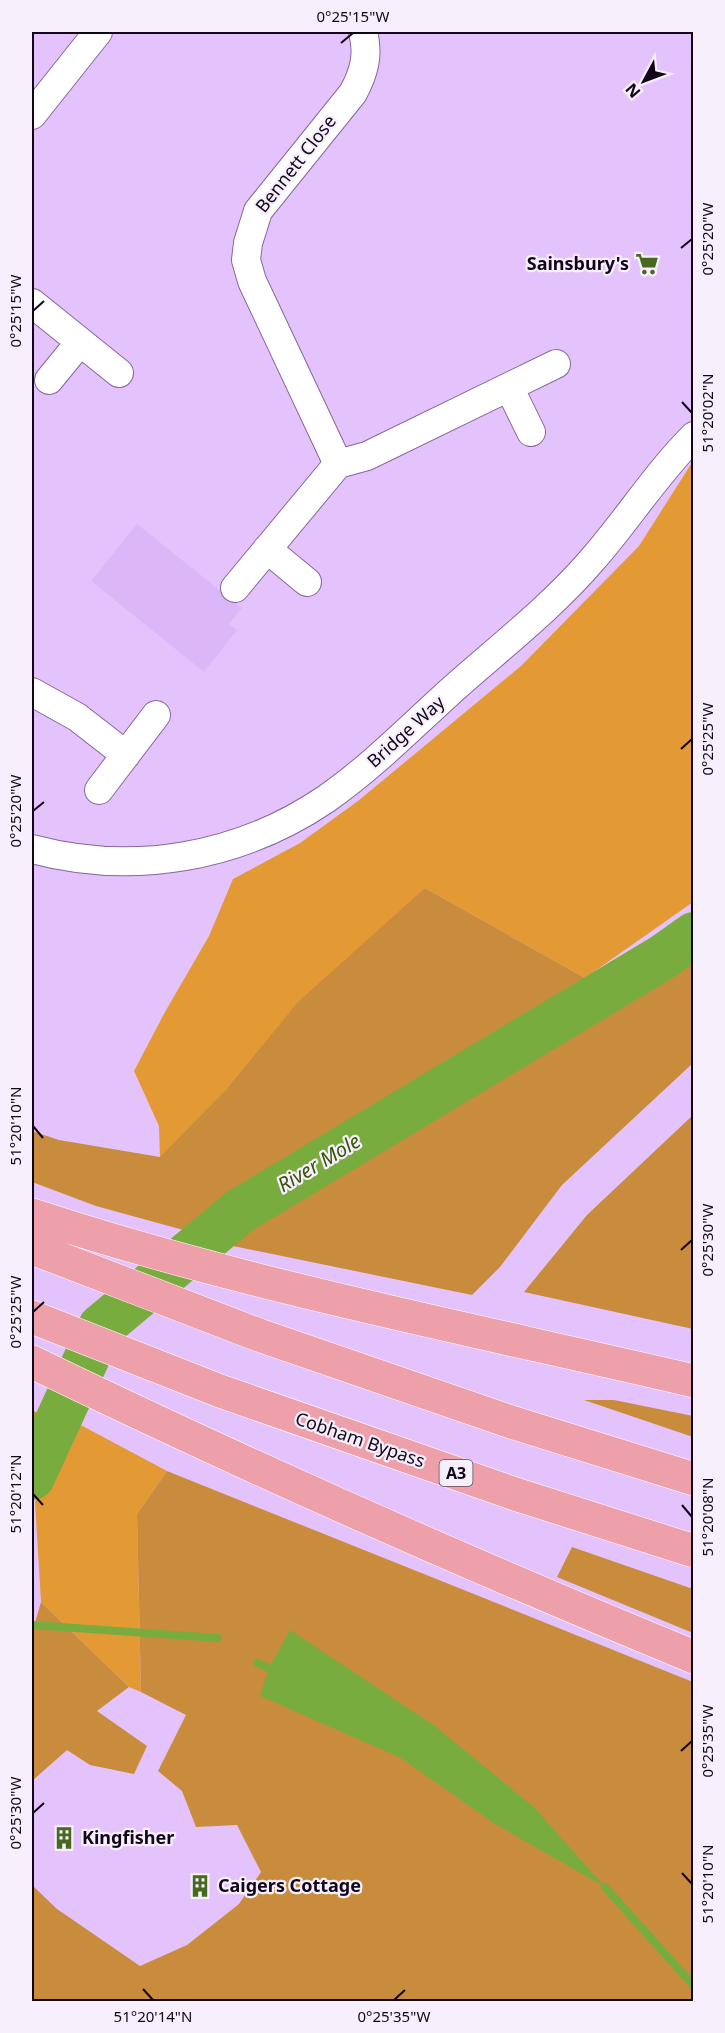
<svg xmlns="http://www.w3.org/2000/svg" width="725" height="2033" viewBox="0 0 725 2033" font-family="'Noto Sans',sans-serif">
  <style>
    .built { fill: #dcb7f7 }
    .green { fill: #e39a35 }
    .forest { fill: #c98c3c }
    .water { fill: #79ac3f }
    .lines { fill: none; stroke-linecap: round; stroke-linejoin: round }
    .stream { stroke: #79ac3f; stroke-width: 8 }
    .river { stroke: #79ac3f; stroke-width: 46 }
    .street-casing { stroke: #86679c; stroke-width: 30 }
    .highway-casing { stroke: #fff; stroke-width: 34 }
    .street { stroke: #fff; stroke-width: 28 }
    .highway { stroke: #eda0aa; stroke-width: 33 }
    .ticks { fill: none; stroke: #12061a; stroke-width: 2 }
    .labels { text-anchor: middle; stroke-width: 4.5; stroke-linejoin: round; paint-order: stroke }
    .shield { fill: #f7f0fc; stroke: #574c5e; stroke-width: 1.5 }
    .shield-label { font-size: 16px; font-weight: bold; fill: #12061a }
    .street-label { font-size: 18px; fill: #12061a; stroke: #f7f0fc }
    .poi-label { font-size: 18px; font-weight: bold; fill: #12061a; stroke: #f7f0fc; text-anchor: start }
    .water-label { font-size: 20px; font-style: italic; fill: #345504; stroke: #f7f0fc }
    .neatline { fill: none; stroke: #12061a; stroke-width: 2 }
    .ticks-label { font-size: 15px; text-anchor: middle; fill: #12061a }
  </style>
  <rect width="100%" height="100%" fill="#e4c3fd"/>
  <path class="built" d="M137 524 242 608 229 624 237 630 204 672 91 581Z"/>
  <path class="green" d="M693 461V902L585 978 425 888 160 1158 159 1126 134 1071 165 1012 209 936 233 879 300 843 358 801 521 666 639 546Z
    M75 1422 167 1471 137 1514 141 1692 129 1687 41 1602 35 1502Z"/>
  <path class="forest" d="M425 888 585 978 255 1182 187 1231 96 1206 32 1182V1131L59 1140 160 1157 225 1091 298 1002Z
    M693 958V1063L562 1185 500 1267 472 1295 228 1245 254 1222Z
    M693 1115V1329L524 1292 587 1215Z
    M584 1400H614L693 1416V1437Z
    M32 1410 47 1418 32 1448Z
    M167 1471 693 1682V2001H32V1885L57 1909 140 1966 187 1945 239 1904 261 1872 237 1825 196 1827 182 1791 158 1771 186 1715 141 1692 137 1514Z
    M572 1547 693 1589V1633L557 1577Z
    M41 1602 129 1687 97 1711 147 1746 134 1774 90 1765 67 1750 32 1781V1633Z"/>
  <path class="water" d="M290 1630 435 1726 534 1807 605 1887 495 1824 401 1758 260 1696 269 1668Z"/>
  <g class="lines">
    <path class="stream" d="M32 1625 218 1638
      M257 1663 269 1668
      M605 1887 694 1986"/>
    <path class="river" d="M32 1477 101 1327 240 1211 663 957 694 935"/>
    <g class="street-casing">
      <path id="street" d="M32 115 98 32
        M32 303 119 373
        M49 380 80 342
        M509 387 531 432
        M338 464 252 281 246 260 248 243 258 211 353 93C364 73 369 54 363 32
        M267 549 307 582
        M235 588 338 464 367 456 556 364
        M32 692 77 717 126 755
        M99 790 156 715
        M32 849C133 876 239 858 326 799 372 767 412 726 453 689 500 647 552 607 593 559 628 519 656 474 694 436"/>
    </g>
    <g class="highway-casing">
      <path id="highway" d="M32 1215C248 1286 472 1329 694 1381
        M32 1248 259 1335 511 1422 694 1479
        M32 1317 220 1391 515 1494 694 1551
        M32 1362C249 1467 470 1565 694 1657"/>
    </g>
    <use href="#street" class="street"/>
    <use href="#highway" class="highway"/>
  </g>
  <path class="ticks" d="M341 43 353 33M681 248 692 239M33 311 44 301M682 402 692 413M681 749 692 739M33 811 44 802M33 1126 43 1138M681 1250 692 1240M33 1312 44 1302M33 1494 43 1505M682 1505 692 1517M681 1751 692 1741M33 1813 44 1803M682 1873 692 1884M143 1989 153 2000M394 2000 405 1990"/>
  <defs>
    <g id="supermarket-bare" transform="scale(1.8)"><path d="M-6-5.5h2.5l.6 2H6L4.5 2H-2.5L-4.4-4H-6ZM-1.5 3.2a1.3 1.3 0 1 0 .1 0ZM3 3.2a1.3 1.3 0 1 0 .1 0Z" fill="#46681f" stroke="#f7f0fc" stroke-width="2.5" paint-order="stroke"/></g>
    <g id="building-bare" transform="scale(1.8)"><path d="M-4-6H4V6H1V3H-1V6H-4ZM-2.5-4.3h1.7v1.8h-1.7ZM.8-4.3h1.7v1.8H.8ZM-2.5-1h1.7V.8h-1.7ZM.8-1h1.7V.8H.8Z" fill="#46681f" stroke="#f7f0fc" stroke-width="2.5" paint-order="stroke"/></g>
  </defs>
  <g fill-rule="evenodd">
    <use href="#supermarket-bare" x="647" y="264"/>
    <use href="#building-bare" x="64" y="1838"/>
    <use href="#building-bare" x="200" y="1886"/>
  </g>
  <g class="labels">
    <rect class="shield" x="439.5" y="1460" width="33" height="26" rx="4.5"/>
    <g class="shield-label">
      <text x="456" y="1479">A3</text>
    </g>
    <g class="street-label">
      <text transform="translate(296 164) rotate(-52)" y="6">Bennett Close</text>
      <text transform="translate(406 732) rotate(-42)" y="6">Bridge Way</text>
      <text transform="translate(360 1440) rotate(19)" y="6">Cobham Bypass</text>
    </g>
    <g class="poi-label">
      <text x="629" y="270" text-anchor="end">Sainsbury's</text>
      <text x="82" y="1844">Kingfisher</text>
      <text x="218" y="1892">Caigers Cottage</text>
    </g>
    <g class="water-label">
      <text transform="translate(319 1163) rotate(-31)" y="7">River Mole</text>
    </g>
  </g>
  <rect width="725" height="2033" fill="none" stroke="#f7f0fc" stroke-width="66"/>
  <g transform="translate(644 81) rotate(229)" stroke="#f7f0fc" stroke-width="4.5" paint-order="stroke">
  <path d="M0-4.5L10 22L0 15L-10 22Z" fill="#12061a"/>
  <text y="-9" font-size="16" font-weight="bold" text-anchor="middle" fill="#12061a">N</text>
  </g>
  <rect x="33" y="33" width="659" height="1967" class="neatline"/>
  <g class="ticks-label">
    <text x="353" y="22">0°25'15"W</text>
    <text transform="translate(708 239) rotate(-90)" y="5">0°25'20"W</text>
    <text transform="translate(16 311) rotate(-90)" y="5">0°25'15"W</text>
    <text transform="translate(708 413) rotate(-90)" y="5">51°20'02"N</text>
    <text transform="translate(708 739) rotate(-90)" y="5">0°25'25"W</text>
    <text transform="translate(16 811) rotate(-90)" y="5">0°25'20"W</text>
    <text transform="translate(16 1126) rotate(-90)" y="5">51°20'10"N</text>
    <text transform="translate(708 1240) rotate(-90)" y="5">0°25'30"W</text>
    <text transform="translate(16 1312) rotate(-90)" y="5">0°25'25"W</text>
    <text transform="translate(16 1494) rotate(-90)" y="5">51°20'12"N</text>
    <text transform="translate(708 1517) rotate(-90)" y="5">51°20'08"N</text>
    <text transform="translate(708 1741) rotate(-90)" y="5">0°25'35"W</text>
    <text transform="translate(16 1813) rotate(-90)" y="5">0°25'30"W</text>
    <text transform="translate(708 1884) rotate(-90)" y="5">51°20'10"N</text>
    <text x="153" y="2022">51°20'14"N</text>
    <text x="394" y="2022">0°25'35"W</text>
  </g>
</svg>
